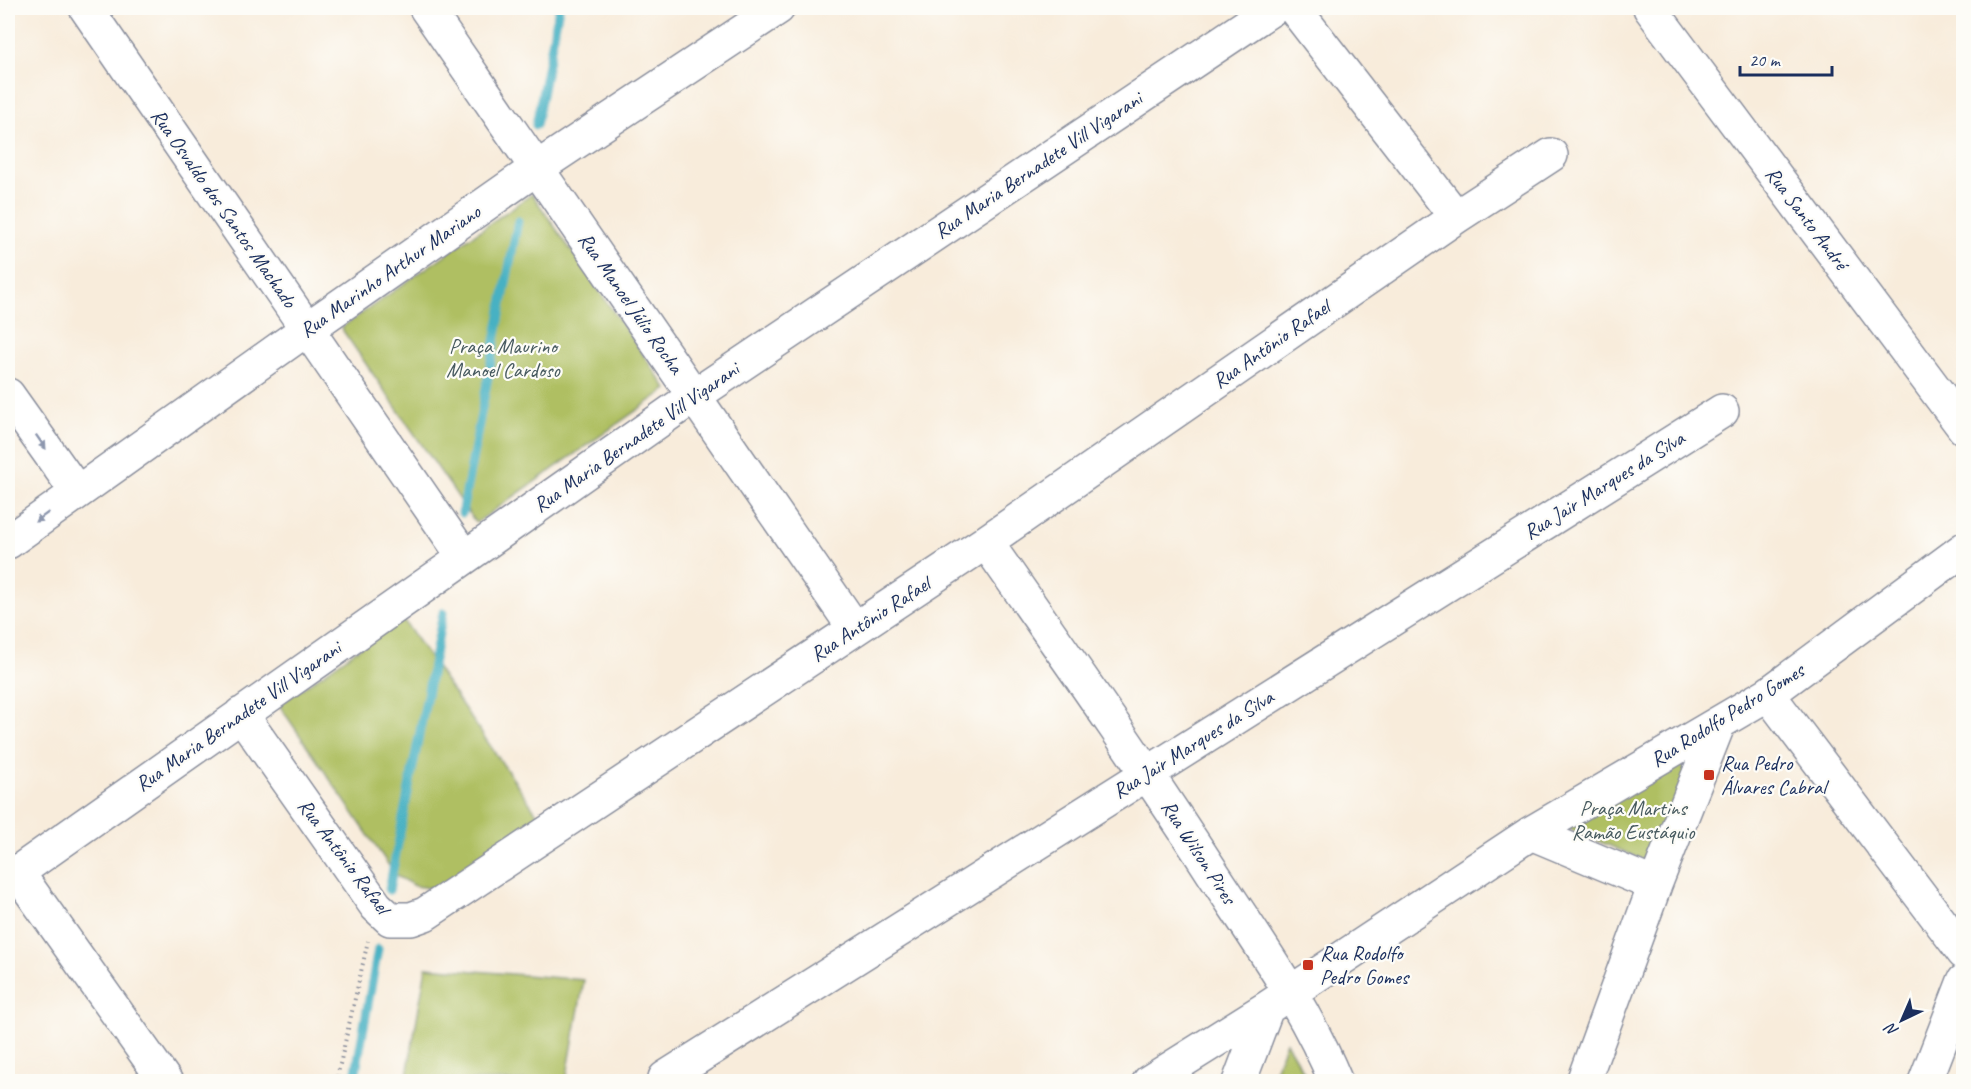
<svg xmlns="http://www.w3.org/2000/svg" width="1971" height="1089" viewBox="0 0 1971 1089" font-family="Caveat,sans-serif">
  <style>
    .green { fill: #afbf62; stroke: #657760; stroke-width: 1.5 }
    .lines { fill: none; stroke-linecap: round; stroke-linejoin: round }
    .stream { stroke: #46b1c3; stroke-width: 9 }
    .minor-casing { stroke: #8a8e9c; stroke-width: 36 }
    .path { stroke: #8a8e9c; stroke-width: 4; stroke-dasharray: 1.5 4.5; stroke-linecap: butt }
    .minor { stroke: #fff; stroke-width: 33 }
    .oneway { fill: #8d97ae }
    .poi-dot { fill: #c8321e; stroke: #fdfcf7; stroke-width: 2 }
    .labels { text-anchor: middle; stroke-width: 4.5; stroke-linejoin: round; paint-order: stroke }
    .street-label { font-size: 21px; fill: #1b2f5e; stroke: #fdfcf7 }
    .park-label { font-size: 21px; fill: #475a5f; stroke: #fdfcf7 }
    .poi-label { font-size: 21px; fill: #1b2f5e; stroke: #fdfcf7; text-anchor: start }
  </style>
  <rect width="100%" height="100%" fill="#fdfcf7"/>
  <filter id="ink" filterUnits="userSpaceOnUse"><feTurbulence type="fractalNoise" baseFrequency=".0167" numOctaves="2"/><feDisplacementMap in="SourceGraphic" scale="12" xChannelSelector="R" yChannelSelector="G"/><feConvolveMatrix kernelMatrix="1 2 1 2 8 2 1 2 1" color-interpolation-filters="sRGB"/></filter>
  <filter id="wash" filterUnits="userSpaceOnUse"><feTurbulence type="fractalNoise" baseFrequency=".008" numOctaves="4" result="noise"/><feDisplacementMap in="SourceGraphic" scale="24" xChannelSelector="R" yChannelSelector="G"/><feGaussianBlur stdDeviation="1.35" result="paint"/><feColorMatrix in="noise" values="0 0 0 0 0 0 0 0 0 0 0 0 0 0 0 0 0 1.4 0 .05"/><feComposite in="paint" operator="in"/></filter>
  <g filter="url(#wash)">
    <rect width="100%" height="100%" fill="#f8ecdb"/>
    <path class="green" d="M532 194 667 389 476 523 341 328Z
      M402 618 538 815 437 889 415 886 396 876 279 705Z
      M1681 747 1693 763 1651 863 1562 826Z
      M426 967 584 980 566 1081H406Z
      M1286 1042 1309 1081H1271Z"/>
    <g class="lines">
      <path class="stream" d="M536 125 559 8
        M462 513 518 221
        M389 890 443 613
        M354 1082 378 949"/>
    </g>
  </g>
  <g filter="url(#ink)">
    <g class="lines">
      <g class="minor-casing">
        <path id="minor" d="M86 8 464 557
          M426 8 855 629
          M1294 8 1456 217
          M1650 8 1964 428
          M8 395 77 492
          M8 542 307 329 537 168 778 8
          M986 542C1063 652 1141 762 1214 875 1258 942 1305 1007 1336 1082
          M1768 694 1964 953
          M241 714 376 906 390 919H411L425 914 986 542 1456 217 1551 155
          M1531 833 1655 885
          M17 872 166 1082
          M8 879 694 396 1273 8
          M665 1078 1722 411
          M1149 1082 1267 1008 1531 833 1768 694 1964 549
          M1239 1082 1267 1008
          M1583 1082 1655 885 1719 723
          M1925 1082 1964 981"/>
      </g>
      <path class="path" d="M336 1082 368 941"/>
      <use href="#minor" class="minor"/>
    </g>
    <defs><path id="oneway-solid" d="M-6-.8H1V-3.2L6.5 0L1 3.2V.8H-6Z" transform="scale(1.5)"/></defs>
    <g class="oneway">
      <use href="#oneway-solid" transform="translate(41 442) rotate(55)"/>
      <use href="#oneway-solid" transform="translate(42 517) rotate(144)"/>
    </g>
  </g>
  <g class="poi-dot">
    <rect x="1703" y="769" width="12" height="12" rx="3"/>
    <rect x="1302" y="959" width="12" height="12" rx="3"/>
  </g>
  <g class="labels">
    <g class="street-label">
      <text transform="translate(1038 165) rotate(-34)" y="7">Rua Maria Bernadete Vill Vigarani</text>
      <text transform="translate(224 208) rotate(55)" y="7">Rua Osvaldo dos Santos Machado</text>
      <text transform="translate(1807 218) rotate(53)" y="7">Rua Santo André</text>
      <text transform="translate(390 271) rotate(-35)" y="7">Rua Marinho Arthur Mariano</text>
      <text transform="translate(631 303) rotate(55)" y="7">Rua Manoel Júlio Rocha</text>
      <text transform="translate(1271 344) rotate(-35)" y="7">Rua Antônio Rafael</text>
      <text transform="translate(636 437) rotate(-35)" y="7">Rua Maria Bernadete Vill Vigarani</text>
      <text transform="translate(1604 485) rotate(-32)" y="7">Rua Jair Marques da Silva</text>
      <text transform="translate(870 619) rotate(-33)" y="7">Rua Antônio Rafael</text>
      <text transform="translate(1727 715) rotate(-32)" y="7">Rua Rodolfo Pedro Gomes</text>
      <text transform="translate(238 716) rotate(-35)" y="7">Rua Maria Bernadete Vill Vigarani</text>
      <text transform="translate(1193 744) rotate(-32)" y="7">Rua Jair Marques da Silva</text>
      <text transform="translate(1199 852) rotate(57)" y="7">Rua Wilson Pires</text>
      <text transform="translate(344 856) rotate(53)" y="7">Rua Antônio Rafael</text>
    </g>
    <g class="park-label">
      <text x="503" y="353">Praça Maurino<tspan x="503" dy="24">Manoel Cardoso</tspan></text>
      <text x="1633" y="815">Praça Martins<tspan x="1633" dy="24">Ramão Eustáquio</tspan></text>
    </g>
    <g class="poi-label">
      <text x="1721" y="770">Rua Pedro<tspan x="1721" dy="24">Álvares Cabral</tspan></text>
      <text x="1320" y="960">Rua Rodolfo<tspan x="1320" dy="24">Pedro Gomes</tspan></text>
    </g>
  </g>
  <rect width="1971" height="1089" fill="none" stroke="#fdfcf7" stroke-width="30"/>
  <g transform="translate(1902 1020) rotate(224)" stroke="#fdfcf7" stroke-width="4.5" paint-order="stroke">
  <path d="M0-4.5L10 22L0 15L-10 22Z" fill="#1b2f5e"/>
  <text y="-9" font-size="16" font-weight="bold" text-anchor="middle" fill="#1b2f5e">N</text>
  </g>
  <path d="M1740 66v9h92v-9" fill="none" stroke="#1b2f5e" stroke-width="3"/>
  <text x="1749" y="66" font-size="18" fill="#1b2f5e" stroke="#fdfcf7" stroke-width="4.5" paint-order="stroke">20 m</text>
</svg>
